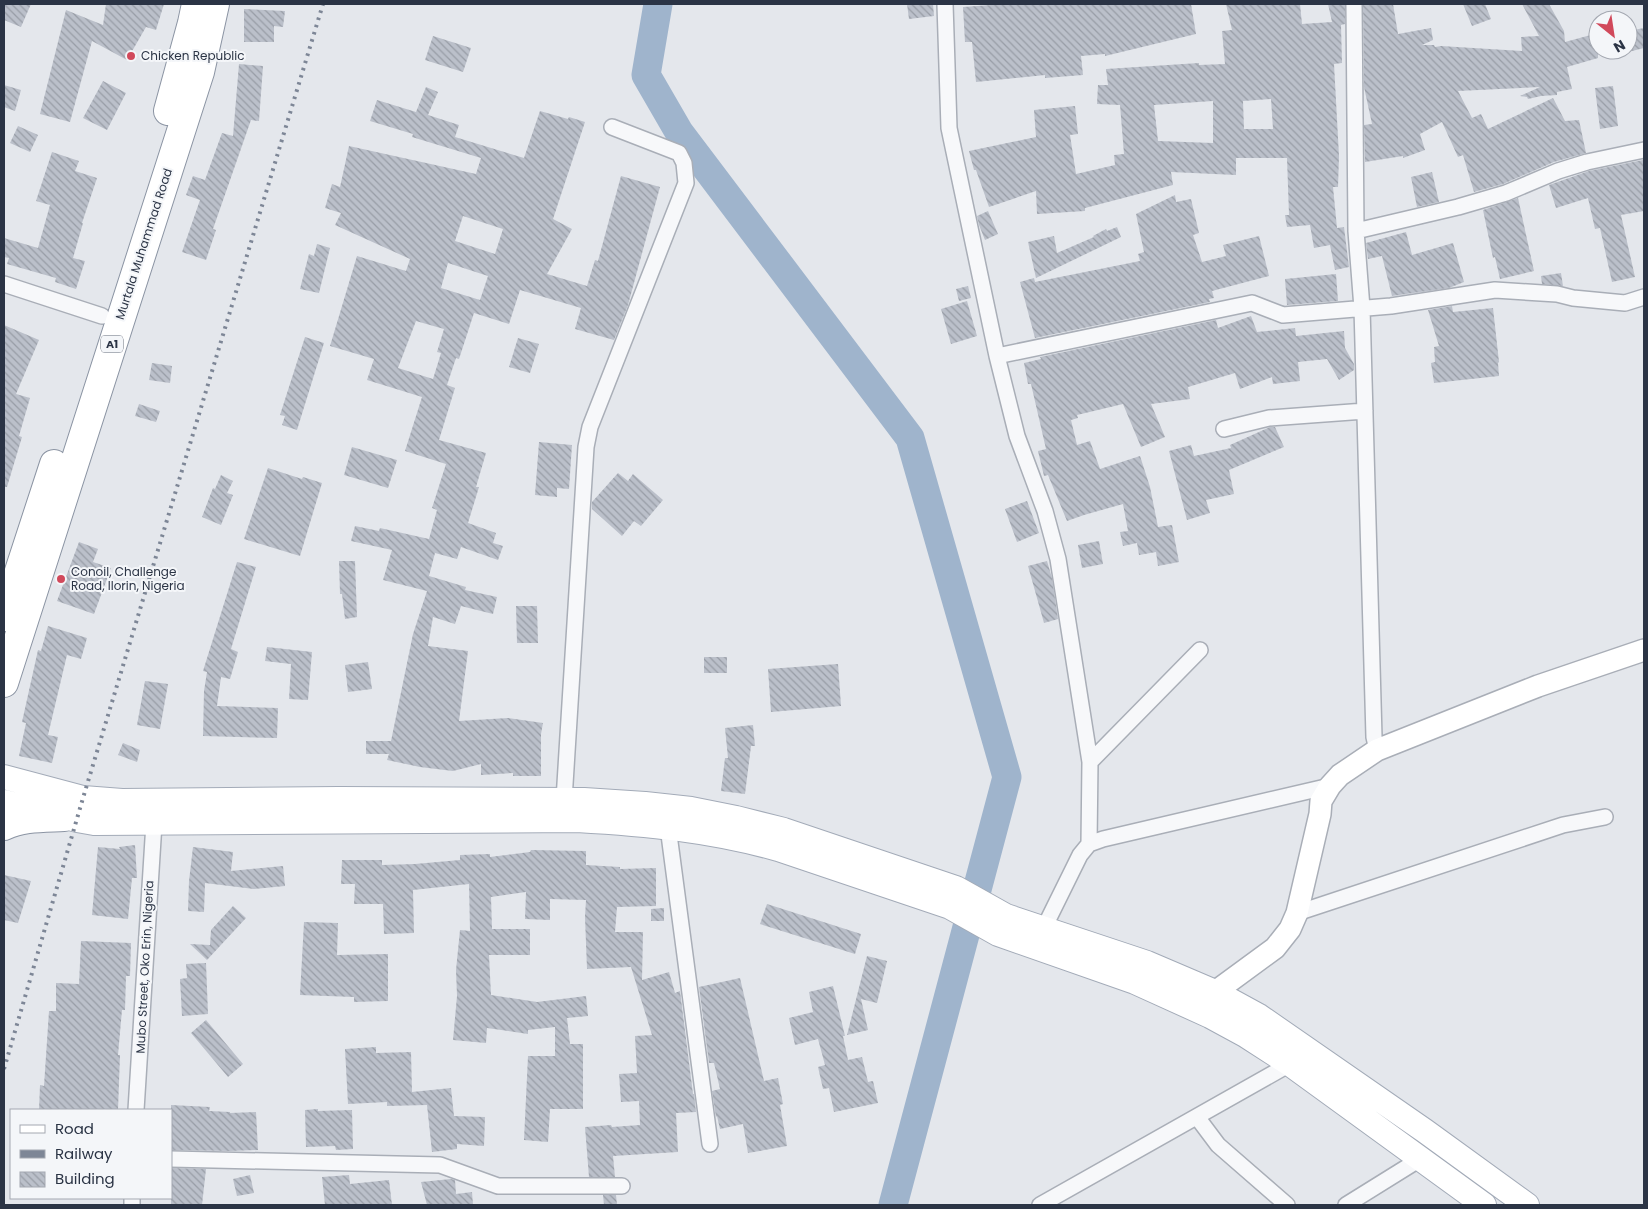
<svg xmlns="http://www.w3.org/2000/svg" width="1648" height="1209" viewBox="0 0 1648 1209" font-family="Poppins,sans-serif">
  <style>
    .lines { fill: none; stroke-linecap: round; stroke-linejoin: round }
    .river { stroke: #9fb4cc; stroke-width: 29 }
    .building { fill: url(#building-back-hatch); fill-rule: evenodd }
    .street-casing { stroke: #a9aeb7; stroke-width: 18 }
    .secondary-casing { stroke: #a9aeb7; stroke-width: 24 }
    .primary-casing { stroke: #a3abb8; stroke-width: 26 }
    .highway-casing { stroke: #8b94a3; stroke-width: 30 }
    .street { stroke: #f7f8fa; stroke-width: 15 }
    .secondary { stroke: #fff; stroke-width: 21 }
    .primary { stroke: #fff; stroke-width: 24 }
    .highway { stroke: #fff; stroke-width: 28 }
    .rail { stroke: #7d8696; stroke-width: 4; stroke-dasharray: 2.5 5; stroke-linecap: butt }
    .poi-dot { fill: #d1495b; stroke: #f4f6f9; stroke-width: 2 }
    .labels { text-anchor: middle; stroke-width: 4; stroke-linejoin: round; paint-order: stroke }
    .shield { fill: #f4f6f9; stroke: #676e7b; stroke-width: 1 }
    .shield-label { font-size: 11px; font-weight: bold; fill: #2b3445 }
    .poi-label { font-size: 12px; fill: #2b3445; stroke: #f4f6f9; text-anchor: start }
    .street-label { font-size: 12px; fill: #2b3445; stroke: #f4f6f9 }
  </style>
  <defs>
    <pattern id="building-back-hatch" width="6" height="6" patternUnits="userSpaceOnUse" patternTransform="scale(1.25)"><rect width="6" height="6" fill="#bbc0ca"/><path d="M-1 5l2 2M0 0l6 6M5-1l2 2" fill="none" stroke="#989da6"/></pattern>
  </defs>
  <rect width="100%" height="100%" fill="#e4e7ec"/>
  <g class="lines">
    <path class="river" d="M658 4 646 75 679 132 910 438 1007 777 893 1205"/>
  </g>
  <path class="building" d="M4 4H31L21 27 4 20Z
    M106 4H164L156 30 146 27 127 60 92 41 70 122 40 114 66 10 103 25Z
    M907 4H933L934 16 909 19Z
    M1005 4H1191L1196 34 1105 56V54L1081 56 1083 75 1045 78V75L976 82 972 42H965L963 7Z
    M1226 4H1300L1302 24 1332 22 1328 4H1345V24L1341 25 1342 63 1334 64 1339 156 1338 187H1333L1337 228 1344 227 1349 267 1335 270 1330 245 1314 248 1310 225 1287 227 1285 215H1289L1287 158H1236V175L1171 172 1173 185 1085 208V211L1037 214 1036 191 989 207 976 170H974L969 151 1036 137 1034 110 1075 106 1078 134 1070 135 1076 174 1115 165 1114 155 1124 154 1120 105 1097 104 1098 85H1108L1106 69 1199 63V65L1225 64 1222 31 1232 30ZM1271 99 1273 129H1244L1243 101ZM1213 101V143L1158 141 1154 105Z
    M1363 4H1393L1398 34 1431 28 1433 40 1422 45H1434L1435 47 1441 46 1522 51 1521 37 1539 36 1522 4H1549L1564 31 1565 42 1598 33V58L1567 67 1572 89 1557 92V95L1541 96 1528 99 1527 97 1520 96 1540 87 1458 91 1472 118 1481 114 1488 129 1553 98 1565 121 1579 120 1586 153 1554 162 1503 184 1474 192 1463 155 1458 157 1442 122 1420 134 1425 150 1403 158V156L1365 162 1364 125 1372 124 1364 87Z
    M1463 4H1485L1491 19 1472 26Z
    M244 9 285 11 283 27 274 26V42H244Z
    M1644 28V48L1628 52V31Z
    M433 36 471 48 463 72 425 60Z
    M239 64 263 66 259 121 251 120 213 229 216 230 206 260 182 252 200 200 186 195 193 176 205 180 222 133 233 136Z
    M103 81 126 93 107 130 83 118Z
    M4 85 21 90 15 111 4 107Z
    M1613 86 1618 126 1600 129 1595 88Z
    M426 87 438 92 428 115 459 125 455 137 524 158 540 111 568 119 569 117 585 122 553 219 572 229 547 274 587 286 595 260 598 261 621 176 660 187 628 305 614 340 575 329 581 308 520 290 509 324 474 313 459 359 456 358 447 385 455 388 439 440 486 453 476 487H479L468 523 496 533 493 543 503 546 498 560 461 547 457 559 435 553 429 576 466 587 465 590 497 597 493 614 461 606 455 624 433 617 428 646 468 651 459 721 508 718 543 723 541 734V776H513V773L481 775V764L453 771 420 767 387 760 389 754H366V741H391L413 634 427 591 383 580 392 550 351 541 355 526 379 531 380 528 429 539 437 510 432 508 446 464 405 451 422 397 367 380 374 359 330 346 357 256 406 271 410 259 335 225 341 213 325 208 332 184 340 187 349 146 476 174 481 158 412 137 413 134 370 121 377 100 416 112ZM463 216 503 229 495 254 455 241ZM448 263 488 276 480 300 441 288ZM416 321 444 329 437 352 441 353 433 379 398 368Z
    M18 126 38 135 30 152 10 143Z
    M52 152 79 161 75 171 97 178 82 223H83L73 258 85 261 76 289 55 282 56 278 7 264 9 258 4 257V238L38 248 50 205 36 201Z
    M1643 160 1644 211 1621 215 1635 277 1612 282 1600 228 1595 229 1588 198 1556 208 1549 185 1589 171Z
    M1432 172 1439 202 1417 207 1411 177Z
    M1175 195 1176 202 1191 199 1199 233 1193 235 1202 262 1226 256 1223 245 1259 236 1269 276 1212 291 1214 298 1209 299 1210 302 1035 338 1020 282 1034 278 1035 282 1140 261 1138 254 1144 252 1136 214Z
    M1518 198 1534 271 1500 279 1495 257 1493 258 1483 210Z
    M988 211 998 234 985 240 979 225 977 216Z
    M1117 227 1121 237 1036 278 1028 242 1054 236 1057 253 1094 237 1093 236 1106 229 1107 231Z
    M1406 232 1412 255 1453 243 1464 282 1449 288 1392 296 1382 256 1368 259 1366 243Z
    M317 244 330 248 319 293 300 289 309 254 314 256Z
    M1561 273 1563 286 1542 284 1541 276Z
    M1336 274 1338 301 1287 305 1285 279Z
    M968 286 971 298 959 301 956 289Z
    M967 301 977 336 951 344 941 309Z
    M1452 306 1453 312 1493 308 1499 362 1498 363 1499 376 1434 383 1431 363 1435 362 1434 347 1439 346 1428 310Z
    M1251 316 1257 332 1295 328 1296 336 1344 331 1345 348 1354 364V370L1339 380 1327 359 1298 362 1300 381 1273 384 1272 377 1240 389 1235 373 1188 387 1190 399 1151 404 1165 437 1141 447 1123 404 1077 415 1078 418 1071 420 1077 445 1090 441 1100 469 1140 456 1150 487 1158 527 1172 525 1179 562 1158 566 1156 552 1139 555 1137 543 1123 546 1120 532 1128 531 1123 504 1084 515 1067 521 1048 475 1044 476 1038 451 1046 449 1031 384H1028L1024 363 1041 359 1040 357 1216 320 1218 328Z
    M4 325 39 340 16 394 30 398 19 436 22 437 7 487H4Z
    M305 337 324 343 297 430 282 425 285 416 280 415Z
    M518 338 539 344 530 373 509 367Z
    M152 363 172 366 170 383 149 380Z
    M139 404 160 411 156 422 135 416Z
    M1270 427H1275L1284 447 1229 470 1234 494 1206 500 1210 513 1187 520 1169 451 1191 445 1194 456 1231 448 1230 445Z
    M539 442 572 445 569 489 557 488V497L535 495Z
    M352 447 397 460 388 488 344 475Z
    M268 468 302 479 303 477 322 483 300 556 244 539Z
    M618 473 628 481 633 474 663 500 641 526 634 521 622 536 592 509V502Z
    M221 475 233 481 227 493 233 495 221 525 202 517 213 488 215 489Z
    M1027 501 1039 533 1017 542 1005 509Z
    M1099 541 1103 564 1082 568 1078 545Z
    M79 542 98 549 93 562 111 568 94 614 57 601Z
    M339 561H355L357 617 345 619 342 594H340Z
    M1047 561 1052 578 1058 619 1044 623 1028 566Z
    M237 562 256 567 231 649 238 652 230 679 221 677 217 706 278 708 277 738 203 736 204 691 207 672 203 671Z
    M516 606H537L538 643H517Z
    M48 626 87 638 81 659 67 655 48 735 58 737 52 763 19 756 26 723 22 722 38 650 41 651Z
    M267 647 312 652 308 700 289 699 291 664 265 661Z
    M704 657H727V673H704Z
    M368 662 372 689 348 692 345 665Z
    M838 664 841 706 771 712 768 669Z
    M145 681 168 684 160 729 137 725Z
    M753 725 755 746H751L745 794 721 791 725 758H728L725 728Z
    M123 743 140 750 137 762 118 755Z
    M135 845 137 878H132L128 919 92 915 98 847 120 849 119 847Z
    M193 847 233 852 231 871 283 866 285 886 254 889 205 883 204 912 188 911 189 881Z
    M531 850 586 851V865L620 867V869L656 868V906L617 907 615 932H643L642 980 669 972 675 993 680 991 693 1094H694L696 1112 676 1113 678 1152 613 1156 615 1177H589L585 1127 611 1125 612 1127 640 1125 639 1101 621 1102 619 1074 637 1073 635 1036 652 1035 631 967 587 969 585 917 586 900 550 899V920L525 919 526 892 491 897 492 929H530V955H489L491 995 537 1002 586 996 588 1016 567 1018 570 1044H583V1109H550L548 1142 524 1140 528 1056H555V1027L528 1030V1034L487 1028 486 1043 453 1040 457 996 456 970 460 930 470 931 469 884 413 890 414 933 384 934 383 904H354L355 884H341L342 860H382V865L415 864 460 860V855L490 854V857L530 852Z
    M4 875 31 881 18 923 4 920Z
    M767 904 861 934 855 954 760 924Z
    M233 906 246 918 207 960 190 944 210 945 211 930Z
    M664 908V921H651V909Z
    M304 922 338 923 337 955 388 954V1001L354 1002V997L300 995Z
    M81 941 131 943 130 976H126L125 1010H122L118 1055H120L118 1110H39L40 1085 44 1086 49 1011H56V983L79 984Z
    M867 956 887 961 877 1003 861 999 868 1030 847 1035Z
    M206 963 208 1014 182 1016 180 979 187 978 186 964Z
    M740 978 764 1081 778 1078 783 1104 780 1105 787 1146 748 1153 743 1124 720 1129 717 1116 716 1117 712 1091 720 1089 714 1063H709L699 987Z
    M833 986 845 1036H843L848 1060 862 1057 868 1082 873 1081 878 1103 834 1112 829 1088 823 1089 818 1067 825 1065 818 1039 795 1045 789 1018 813 1012 809 992Z
    M206 1020 243 1064 228 1077 191 1033Z
    M376 1047V1053L411 1052 412 1092 451 1088 454 1116 485 1117 484 1146 457 1144V1149L432 1152 427 1105 387 1106V1102L348 1104 345 1049Z
    M171 1105 210 1107 209 1111 230 1112V1113L256 1112 258 1150 230 1151 171 1150Z
    M318 1109V1111L352 1110 353 1149 336 1150 335 1146 306 1147 305 1110Z
    M171 1168 206 1169 202 1205H171Z
    M250 1175 254 1193 237 1196 233 1179Z
    M349 1175 350 1184 389 1180 392 1205H325L322 1177Z
    M451 1179 455 1180 456 1194 472 1192 473 1205H427L421 1182Z
    M603 1195H616L617 1205H604Z"/>
  <g class="lines">
    <g class="street-casing">
      <path id="street" d="M945 4 949 128 997 356 1017 436 1045 511 1058 559 1090 762
        M1354 4 1356 231 1362 308 1374 737 1377 750
        M1356 231 1458 207 1506 193 1558 171 1587 162 1644 150
        M4 284 102 316
        M997 356 1252 303 1283 315 1391 306 1495 290 1557 294 1573 298 1625 303 1644 297
        M1224 429 1269 418 1365 411
        M564 800 586 447 590 427 686 183 684 163 679 153 612 127
        M668 827 710 1144
        M1089 844 1090 762 1200 650
        M1297 913 1563 825 1605 817
        M1044 928 1080 855 1089 844 1103 839 1330 786
        M136 1110 154 823
        M1197 1117 1218 1145 1287 1205
        M171 1159 440 1165 498 1186H622
        M132 1205V1198
        M1040 1205 1290 1064
        M1346 1205 1420 1159"/>
    </g>
    <g class="secondary-casing">
      <path id="secondary" d="M1200 1000 1215 992 1275 948 1290 929 1297 913 1320 814 1321 801 1330 786 1340 775 1377 750 1538 686 1644 650"/>
    </g>
    <g class="primary-casing">
      <path id="primary" d="M4 777 83 798 122 801 339 799 584 800 645 804 691 809 736 818 784 830 956 888 1006 916 1147 963 1215 992 1259 1016 1425 1131 1527 1205
        M4 802 77 820 94 823 577 820C646 824 711 830 778 849L950 907 998 934 1135 982 1210 1016 1245 1035 1290 1064 1484 1205"/>
    </g>
    <g class="highway-casing">
      <path id="highway" d="M168 111 192 23 196 4
        M4 617 54 464
        M4 683 200 72 215 4
        M4 826C22 817 44 818 64 817"/>
    </g>
    <use href="#street" class="street"/>
    <use href="#secondary" class="secondary"/>
    <use href="#primary" class="primary"/>
    <use href="#highway" class="highway"/>
    <path class="rail" d="M4 1069 83 798 323 4"/>
  </g>
  <g class="poi-dot">
    <circle cx="131" cy="56" r="5"/>
    <circle cx="61" cy="579" r="5"/>
  </g>
  <g class="labels">
    <rect class="shield" x="101" y="335.5" width="22" height="17" rx="4"/>
    <g class="shield-label">
      <text x="112" y="348">A1</text>
    </g>
    <g class="poi-label">
      <text x="141" y="60">Chicken Republic</text>
      <text x="71" y="576">Conoil, Challenge<tspan x="71" dy="14">Road, Ilorin, Nigeria</tspan></text>
    </g>
    <g class="street-label">
      <text transform="translate(144 244) rotate(-72)" y="4">Murtala Muhammad Road</text>
      <text transform="translate(145 967) rotate(-87)" y="4">Mubo Street, Oko Erin, Nigeria</text>
    </g>
  </g>
  <rect width="1648" height="1209" fill="none" stroke="#2b3445" stroke-width="10"/>
  <rect x="10" y="1109" width="162" height="90" fill="#f4f6f9" stroke="#a4a8b1"/>
  <rect x="20" y="1125" width="25" height="8" fill="#ffffff" stroke="#a4a8b1"/>
  <text x="55" y="1134" font-size="15" fill="#2b3445">Road</text>
  <rect x="20" y="1150" width="25" height="8" fill="#7d8696" stroke="#a4a8b1"/>
  <text x="55" y="1159" font-size="15" fill="#2b3445">Railway</text>
  <rect x="20" y="1172" width="25" height="15" fill="url(#building-back-hatch)" stroke="#a4a8b1"/>
  <text x="55" y="1184" font-size="15" fill="#2b3445">Building</text>
  <g transform="translate(1613 35) rotate(150)"><circle r="24" fill="#f4f6f9" stroke="#a4a8b1"/>
  <path d="M0-4L9 19L0 12L-9 19Z" fill="#d1495b"/>
  <text y="-8" font-size="14" font-weight="bold" text-anchor="middle" fill="#2b3445">N</text>
  </g>
</svg>
